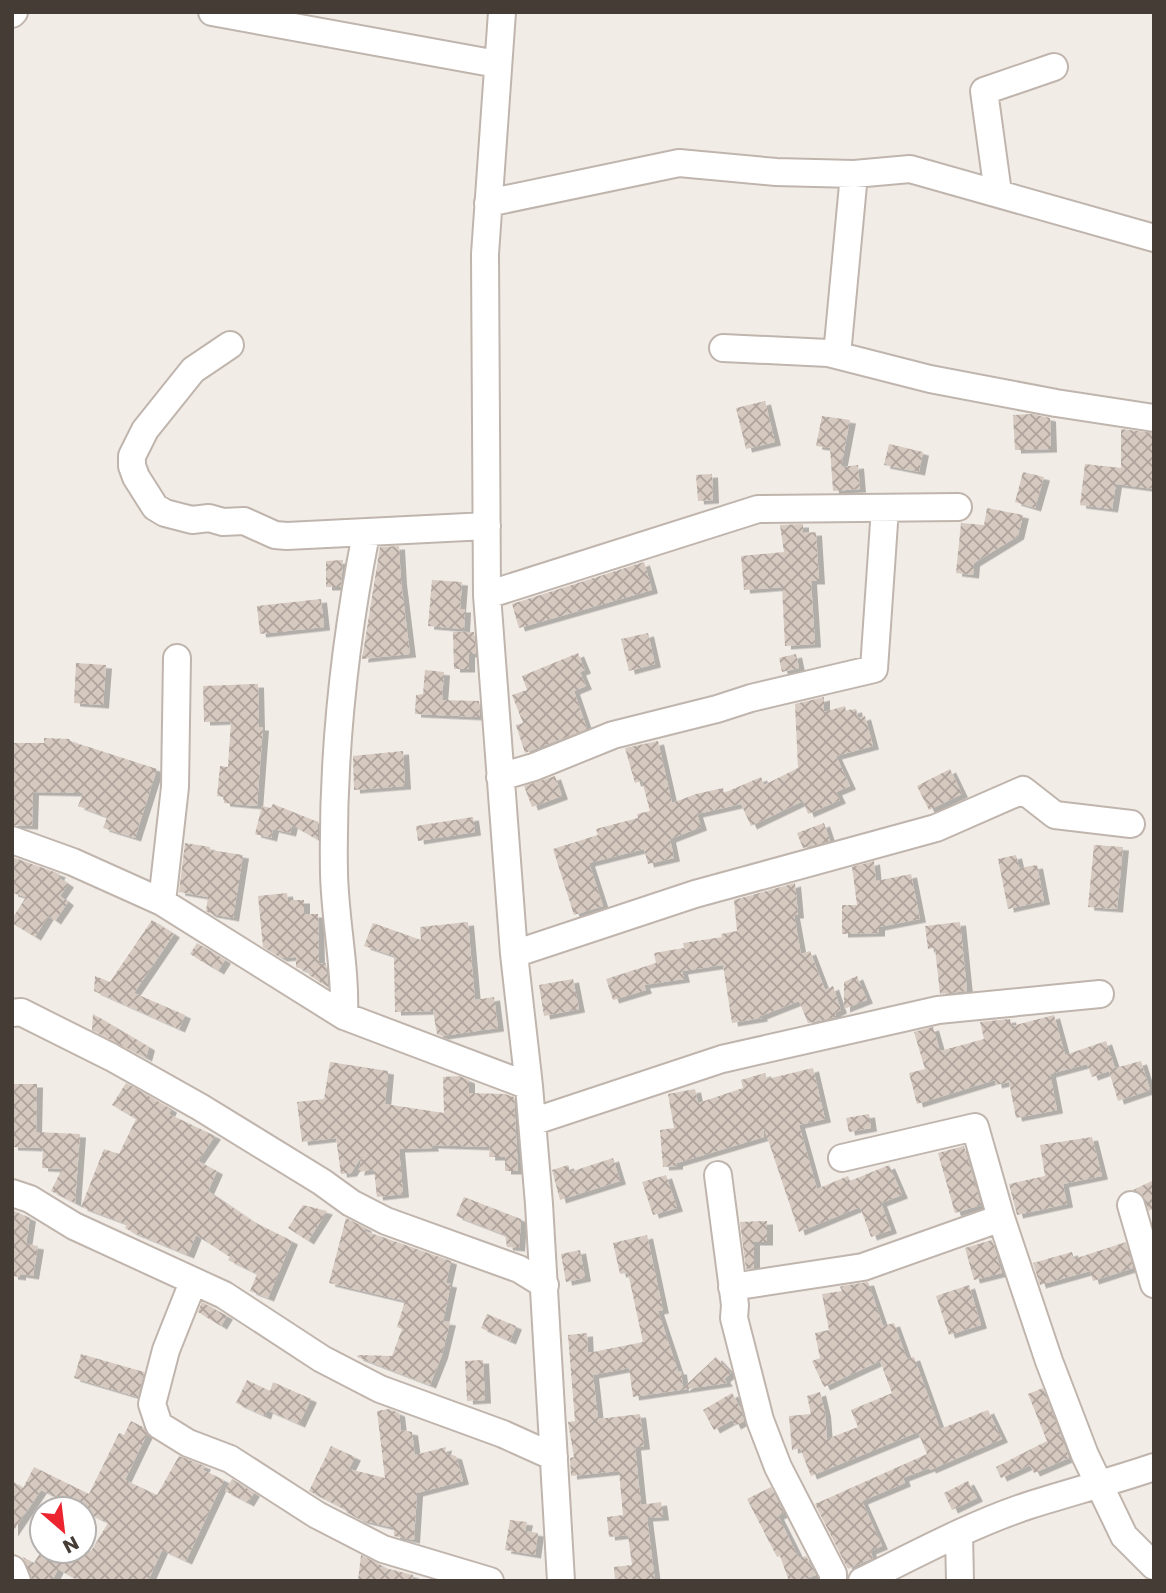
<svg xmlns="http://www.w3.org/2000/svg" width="1166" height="1593" viewBox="0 0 1166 1593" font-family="Poppins,sans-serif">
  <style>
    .building { fill: url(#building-cross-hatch); filter: url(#shadow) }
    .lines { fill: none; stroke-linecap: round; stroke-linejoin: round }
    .minor-casing { stroke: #c0b5ad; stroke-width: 30 }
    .minor { stroke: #fff; stroke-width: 26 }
  </style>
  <defs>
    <pattern id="building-cross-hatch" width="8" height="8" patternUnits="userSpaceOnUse" patternTransform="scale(1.75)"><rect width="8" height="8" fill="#d6c9c0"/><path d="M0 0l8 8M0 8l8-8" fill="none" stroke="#afa49d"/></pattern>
    <filter id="shadow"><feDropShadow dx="6" dy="3.5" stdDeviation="0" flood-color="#0004"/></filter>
  </defs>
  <rect width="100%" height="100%" fill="#f2ece7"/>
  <path class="building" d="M765 401 775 442 746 449 736 408Z
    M1032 414 1050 418 1051 449 1015 450 1013 415Z
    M822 416 850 420 841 467 858 465 860 489 833 491 830 448 816 446Z
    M1121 429 1154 433V489L1116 484 1112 509 1080 505 1085 464 1121 468Z
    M889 444 923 452 919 472 884 465Z
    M1023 472 1044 477 1035 508 1015 502Z
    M712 474 713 500 698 501 696 475Z
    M987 508 1023 515 1018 536 974 563 973 575 956 573 961 523 984 525Z
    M803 524V533L816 532 819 581H811L815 644 785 646 782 587 744 590 741 556 784 552 780 525Z
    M399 546 401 581 410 654 362 659 380 547Z
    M343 560 341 587H326V561Z
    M644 562 652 590 519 628 512 604Z
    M432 580 462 582 460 609H465L464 629 428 626Z
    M321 599 324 627 260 634 257 606Z
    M453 632H474L476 654H469V669H454Z
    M648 633 655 664 629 671 621 639Z
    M578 653 585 670 580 672 586 686 574 691 587 729 525 753 516 725 523 723 512 695 527 690 522 676Z
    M796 654 799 668 782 672 779 658Z
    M76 663 106 665 103 705 74 703Z
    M425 670 444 672 442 700 479 701 480 717 415 714 416 695 423 694Z
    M258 684 259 727H263L257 806 224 803V797L217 796 220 766 228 767 231 721 204 722 203 686Z
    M824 697V712L845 706 846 711 856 709 858 718 865 716 873 746 836 756 850 786 836 792 840 800 808 814 803 801 751 826 741 804 697 814 701 827 670 839 674 858 648 864 644 849 589 863 603 906 574 915 553 849 598 835 596 829 638 818 637 814 650 811 642 781 635 783 625 748 658 741 672 803 696 794 723 788 724 793 761 777 764 785 798 768 795 704Z
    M44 738 70 739V741L157 769 135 838 103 828 107 817 78 806 83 793 33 792 32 826 12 825V743H44Z
    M403 751 405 786 354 790 353 756Z
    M950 769 962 794 929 810 917 786Z
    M555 776 562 796 532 807 524 786Z
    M273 804 318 822V840L292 825 290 833 273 829 271 838 255 834 262 806 271 808Z
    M473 817 475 832 418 841 416 826Z
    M824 823 830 841 803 848 797 833Z
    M185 843 210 847V850L243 855 233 918 211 914 206 911 208 897 179 892Z
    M1094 845 1123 847 1117 909 1088 907Z
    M1016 855 1019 868 1037 865 1044 901 1008 909 998 859Z
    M12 857 60 874 58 877 68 884 60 896 68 902 55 921 48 916 35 937 12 923V919L26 897 12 893Z
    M874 861 876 881 911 874 920 919 879 927V933L842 934V905H857L852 867Z
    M795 883 798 915H794L801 954 810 951 825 990 833 986 841 1010 835 1013 836 1017 808 1023 799 1001 761 1016 762 1018 732 1023 723 965 682 971 684 979 644 985 646 990 613 1000 606 979 656 963 654 953 684 948 683 943 722 937 721 934 737 931 734 900Z
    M287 893 288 900H304V914H318L319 964 326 963 328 987 309 975V972L296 967V957L281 958 263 947 258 896Z
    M152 920 174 934 134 993 185 1015 179 1029 94 991 95 976 110 982Z
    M468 922 475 1000 494 997 498 1028 442 1036 437 1034 433 1011 395 1012 394 956 364 946 373 923 421 940 420 927Z
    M960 922 967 991 940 994 935 948 928 949 925 926Z
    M197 943 225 960 218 971 190 954Z
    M857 976 867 1000 844 1009V982Z
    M573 979 579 1009 544 1016 539 985Z
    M93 1014 149 1047 146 1058 92 1030Z
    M1054 1015 1065 1055 1106 1041 1115 1068 1141 1061 1150 1090 1118 1101 1109 1071 1092 1077 1087 1064 1050 1074 1057 1110 1016 1118 1009 1082 996 1085 995 1080 917 1104 909 1073 925 1069 914 1032 933 1027 940 1051 984 1039 980 1022 1010 1019 1012 1026Z
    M330 1062 388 1071 385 1104 444 1113 443 1077 459 1076 469 1080V1093L505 1094 514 1097 518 1171H505V1157H489L490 1147 432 1145 433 1148 399 1149 403 1194 377 1197 374 1170 358 1172 363 1154 351 1173 341 1174 336 1138 302 1142 297 1102 324 1099Z
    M813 1068 825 1119 799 1125 817 1189 848 1176 850 1181 889 1165 902 1195 881 1203 891 1230 871 1237 860 1207 799 1232 764 1128V1137L677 1163V1166L663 1167 660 1130 674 1128 668 1094 695 1089 698 1103 743 1088 741 1080 765 1073 767 1079Z
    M126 1083 171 1109 169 1114 215 1136 198 1161 217 1171 208 1191 252 1221 292 1241 268 1298 250 1291 257 1274 228 1260 230 1257 196 1235 188 1255 132 1232 125 1228 127 1224 81 1207 104 1149 119 1154 136 1119 112 1105Z
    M12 1084H37L36 1132 80 1134 75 1203 51 1191 62 1169 42 1168 43 1148 12 1147Z
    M869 1114 871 1128 849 1132 846 1118Z
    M1092 1137 1102 1176 1063 1184 1067 1204 1017 1215 1009 1184 1045 1176 1040 1145Z
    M964 1146 981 1205 955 1213 938 1153Z
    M613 1158 620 1181 560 1200 552 1170 568 1165 570 1172Z
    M666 1175 677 1208 653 1215 642 1182Z
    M1154 1180V1208L1149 1211 1142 1194 1133 1190Z
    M464 1197 521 1219 519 1248 507 1247 505 1235 456 1216Z
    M303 1205 327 1211 308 1241 288 1228Z
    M12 1210 30 1218 26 1244 38 1246 33 1276 20 1274V1277L12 1276Z
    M346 1218 366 1228 365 1231 451 1261 446 1283 451 1284 443 1321 450 1322 442 1355 430 1385 357 1357 358 1355 392 1356 402 1329 397 1327 405 1301 329 1283Z
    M767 1221V1242H754V1268L746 1269 740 1222Z
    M647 1235 663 1310 658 1311 678 1371H681L683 1388 716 1357 731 1373 724 1379 727 1383 633 1397 629 1368 593 1375 598 1419 640 1414 644 1446 635 1447 641 1505 661 1502 663 1517 647 1518 655 1581H615L614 1567 632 1565 628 1535 609 1537 607 1517 623 1515 619 1471 571 1476 570 1458 574 1457 568 1422 575 1421 568 1335 587 1333 588 1353 643 1342 628 1273 620 1274 613 1243Z
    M992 1240 1002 1273 974 1280 965 1248Z
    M1126 1242 1133 1268 1093 1281 1090 1271 1040 1285 1033 1263 1072 1252 1074 1259Z
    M580 1250 585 1278 566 1282 561 1254Z
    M868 1282 883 1326 894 1323 907 1359 914 1357 940 1429 988 1410 1002 1439 930 1470 929 1468 903 1478 905 1483 862 1501 882 1546 870 1551 873 1558 848 1569 815 1504 927 1454 918 1432 811 1476 800 1448 792 1450 789 1416 811 1414 807 1396 820 1392 825 1413 827 1439 858 1427 851 1410 892 1393 880 1361 824 1387 812 1361 820 1358 815 1333 829 1330 822 1294 842 1291 840 1287 842 1286Z
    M969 1285 981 1325 949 1335 936 1296Z
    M202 1302 227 1316 221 1326 198 1312Z
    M487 1314 516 1326 510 1341 481 1328Z
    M81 1354 144 1372 138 1397 74 1378Z
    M483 1360 485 1400 467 1401 465 1361Z
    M247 1380 270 1391 273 1382 311 1399 299 1424 267 1410 265 1416 236 1403Z
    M1043 1388 1069 1458 1034 1473 1030 1465 1001 1478 996 1467 1047 1441 1028 1394Z
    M732 1393 741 1409 744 1421 735 1426 732 1420 714 1430 703 1410Z
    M389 1409 399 1413 401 1430 412 1432 415 1455 446 1447 445 1453 456 1456 463 1481 417 1493 414 1540 394 1536V1528L361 1520 346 1512V1510L309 1491 331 1446 355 1457 349 1469 385 1478 377 1411Z
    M131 1421 143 1427 147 1434 125 1480 157 1495 179 1456 205 1466 203 1470 224 1480 186 1561 162 1550 148 1581H79L58 1569 52 1581H32L23 1557 34 1563 41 1551H91L108 1523 84 1511V1509H80L41 1490 12 1533V1481L23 1488 34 1467 89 1494 119 1433 124 1435Z
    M232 1479 254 1493 248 1503 225 1491Z
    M968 1481 977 1498 952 1510 944 1493Z
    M771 1487 784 1513 778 1516 799 1558 806 1556 816 1575 800 1581H789L780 1556 777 1557 747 1499Z
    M510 1520 527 1522 525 1531 538 1533 535 1555 505 1550Z
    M361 1555 381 1565V1567L413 1575V1581H358Z"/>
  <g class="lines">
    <g class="minor-casing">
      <path id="minor" d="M212 12 497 64
        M502 12 485 254 487 595 514 954 529 1086 539 1204 561 1581
        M12 14 14 12
        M854 174 910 169 1154 238
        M998 193 984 91 1054 67
        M488 203 679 163 776 172 854 174 837 355
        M230 345 193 370 145 430 132 456V466L136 477 155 507 165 513 192 520 209 518 223 522 244 521 275 535 287 536 487 526
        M723 348 828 353 930 379 1056 403 1154 418
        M487 595 758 509 958 507
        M500 777 534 767 613 735 717 709 751 698 874 669 885 508
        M12 840 73 862 162 902 344 1016 529 1086
        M162 902 175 787 177 658
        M514 954 695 894 936 828 1023 790 1055 815 1131 824
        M12 1013 21 1012 111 1057 200 1107 322 1182 351 1203 386 1221 519 1269 545 1285
        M344 1016C346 968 335 921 334 873 332 759 344 645 366 534
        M532 1122 722 1059 938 1010 1100 994
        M842 1158 975 1127 1001 1218 1049 1361 1085 1455 1124 1536 1154 1566
        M718 1175 735 1305 734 1318 760 1420 778 1467 833 1574V1581
        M12 1193 30 1199 74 1226 224 1295 322 1359 380 1389 503 1434 554 1457
        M1131 1205 1154 1284
        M193 1282 166 1350 152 1404 159 1425 188 1443 230 1459 317 1515 383 1549 490 1581
        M732 1287 863 1267 1001 1218
        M959 1534 960 1581
        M12 1569 17 1581
        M862 1581C917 1554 972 1524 1030 1505 1071 1492 1113 1481 1154 1467"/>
    </g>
    <use href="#minor" class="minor"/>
  </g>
  <rect width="1166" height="1593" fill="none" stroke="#453c36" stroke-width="28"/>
  <g transform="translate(63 1530) rotate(152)"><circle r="33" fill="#ffffff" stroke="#b5b1af" stroke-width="2"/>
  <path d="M0-5L12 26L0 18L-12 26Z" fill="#eb242f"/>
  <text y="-10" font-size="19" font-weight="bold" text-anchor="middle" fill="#453c36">N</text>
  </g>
</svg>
